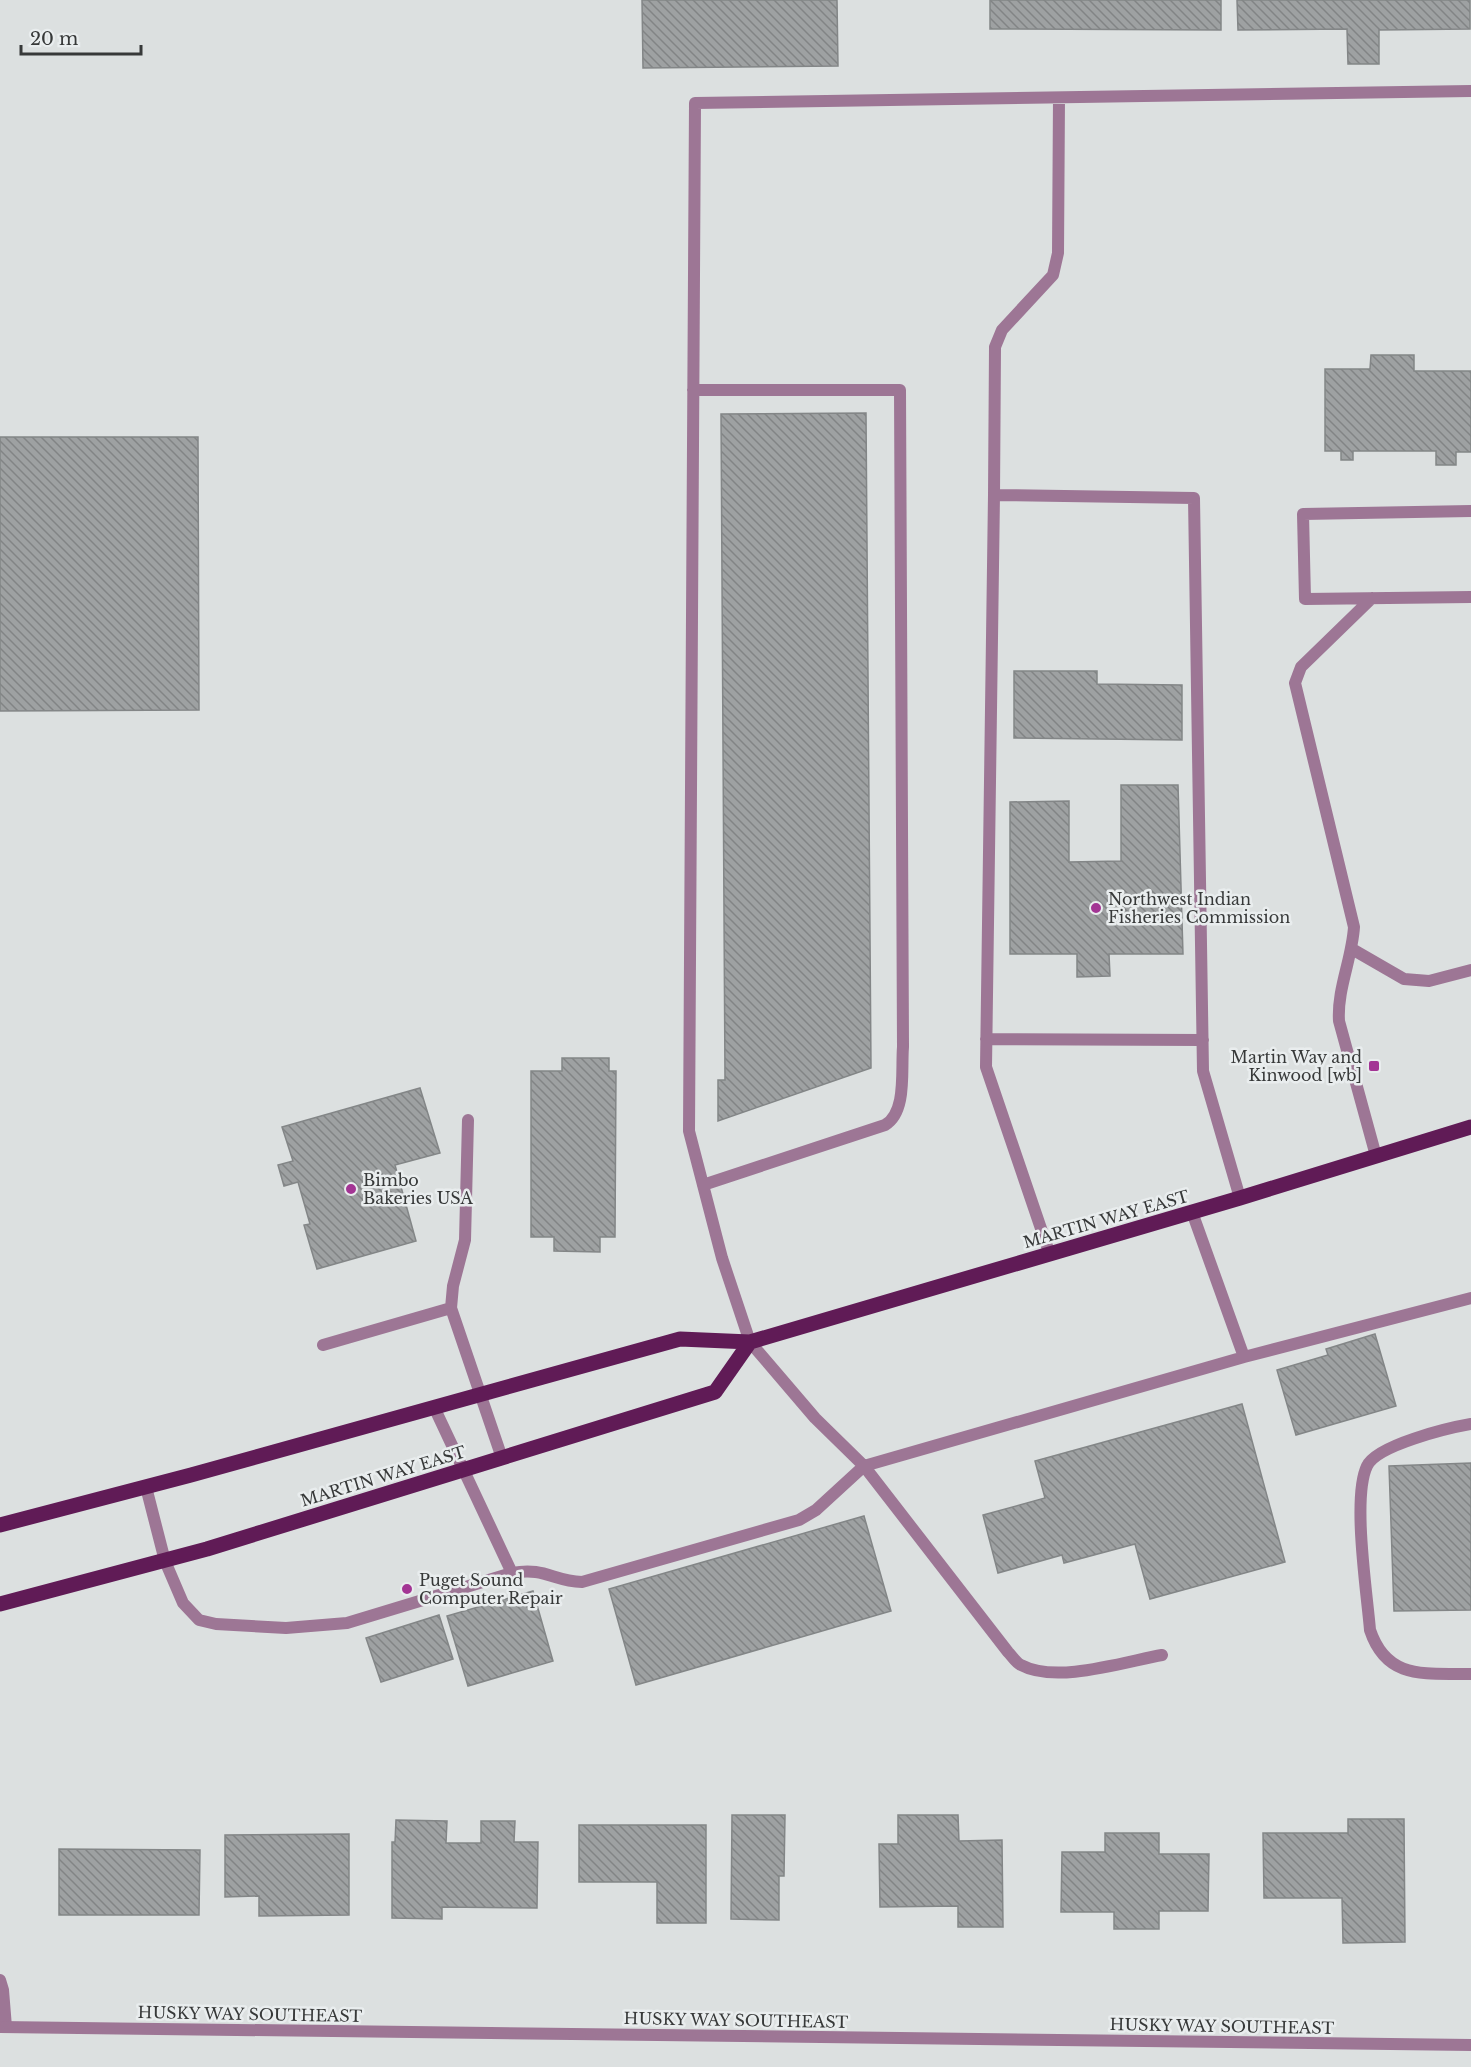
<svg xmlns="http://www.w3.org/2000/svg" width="1471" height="2067" viewBox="0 0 1471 2067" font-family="'Libre Baskerville',serif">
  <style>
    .building { fill: url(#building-back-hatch); stroke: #838687; stroke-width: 1.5 }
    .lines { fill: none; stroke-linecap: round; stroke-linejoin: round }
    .service { stroke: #9d7695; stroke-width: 12 }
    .minor { stroke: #9d7695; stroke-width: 12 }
    .primary { stroke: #601b56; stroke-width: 15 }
    .poi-dot { fill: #a33594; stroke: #e9edee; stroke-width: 2 }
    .labels { text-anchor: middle; stroke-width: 5; stroke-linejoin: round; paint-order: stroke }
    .poi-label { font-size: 16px; fill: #373939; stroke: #e9edee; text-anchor: start }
    .street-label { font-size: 16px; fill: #373939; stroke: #e9edee }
  </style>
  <defs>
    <pattern id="building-back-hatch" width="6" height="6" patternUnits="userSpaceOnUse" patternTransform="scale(1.5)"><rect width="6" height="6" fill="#9ea1a2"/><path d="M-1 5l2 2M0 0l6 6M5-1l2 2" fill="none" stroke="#828485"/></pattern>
  </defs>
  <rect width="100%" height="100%" fill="#dce0e0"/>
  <path class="building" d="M642 0H837L838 66 643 68Z
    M990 0H1221V30L990 29Z
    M1237 0H1470V29L1379 30V64H1348L1347 29 1238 30Z
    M1371 355H1414V371H1471V452H1456V465H1436V451H1353V460H1341V451H1325V369H1370Z
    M866 413 871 1068 718 1121V1080H725L721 414Z
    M0 437H198L199 710 0 711Z
    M1014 671H1097V684L1182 685V740L1014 738Z
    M1121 785H1178L1183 954H1109L1110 976 1077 977V954H1010V802L1069 801V862L1121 861Z
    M562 1058H609V1071H616L615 1237H600V1252L554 1251V1237H531V1071H562Z
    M420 1088 440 1153 395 1165 416 1241 317 1269 304 1225 310 1224 298 1182 284 1186 278 1165 293 1161 282 1127Z
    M1375 1334 1396 1406 1296 1435 1277 1370 1328 1355 1326 1349Z
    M1242 1404 1285 1562 1150 1599 1135 1544 1064 1563 1062 1555 998 1573 983 1515 1045 1498 1035 1461Z
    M1471 1463V1610L1394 1611 1389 1466Z
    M864 1516 891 1611 636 1685 609 1589Z
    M533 1591 553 1661 468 1686 447 1616Z
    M439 1615 453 1659 381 1682 366 1638Z
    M732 1815H785L784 1876H779V1920L731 1919Z
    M898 1815H958L959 1841 1002 1840 1003 1927H958V1906L880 1907 879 1844H898Z
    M1348 1819H1404L1405 1942 1343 1943 1342 1898H1264L1263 1833H1348Z
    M396 1820 447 1821 446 1843H481V1821H515L514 1842H538L537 1908 442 1907V1919L392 1918V1842H395Z
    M579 1825H706V1923H657V1882H579Z
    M1105 1833H1159V1854H1209L1208 1911H1159V1929H1114V1912H1061L1062 1852H1105Z
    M349 1834V1915L259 1916V1896L225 1897V1835Z
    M59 1849 200 1850 199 1915H59Z"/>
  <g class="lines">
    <path class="service" d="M693 390H900L903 1047C901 1071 907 1112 885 1125L703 1185
      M994 495 995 347 1002 330 1053 275 1058 253 1059 98
      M1471 511 1303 514 1305 599 1471 597
      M1372 598 1301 667 1295 683 1354 927C1352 959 1337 989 1339 1021L1376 1156
      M1352 949 1404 979 1429 981 1471 970
      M986 1039 1203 1040
      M468 1120 465 1240 453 1286 451 1308 502 1458
      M1192 1212 1244 1357 1471 1298
      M1050 1255 986 1067 994 495 1194 498 1203 1071 1240 1198
      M323 1345 451 1308
      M434 1407 512 1573C545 1567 553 1581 582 1582L799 1520 816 1510 864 1466 1244 1357
      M1471 1424C1448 1428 1377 1445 1367 1466 1352 1497 1367 1593 1370 1630 1387 1681 1426 1673 1471 1674
      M146 1487 165 1561 183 1603 199 1620 216 1624 286 1628 347 1623 512 1573
      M1162 1655C1124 1662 1056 1684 1021 1665 1016 1663 1012 1656 1008 1652L864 1466 815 1418 750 1342 722 1258 689 1131 695 103 1471 91
      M0 1980 3 1990 6 2027"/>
    <path class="minor" d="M0 2027 1471 2045"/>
    <path class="primary" d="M0 1525 191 1475 680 1339 750 1342 1240 1198 1471 1127
      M0 1604 207 1549 715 1392 750 1342"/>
  </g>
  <g class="poi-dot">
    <circle cx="1096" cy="908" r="6"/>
    <rect x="1368" y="1060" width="12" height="12" rx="3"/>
    <circle cx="351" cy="1189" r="6"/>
    <circle cx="407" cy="1589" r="6"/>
  </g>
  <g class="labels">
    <g class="poi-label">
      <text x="1108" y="905">Northwest Indian<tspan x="1108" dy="18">Fisheries Commission</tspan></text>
      <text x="1362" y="1063" text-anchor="end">Martin Way and<tspan x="1362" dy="18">Kinwood [wb]</tspan></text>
      <text x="363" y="1186">Bimbo<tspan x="363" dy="18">Bakeries USA</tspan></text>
      <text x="419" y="1586">Puget Sound<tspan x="419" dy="18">Computer Repair</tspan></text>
    </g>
    <g class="street-label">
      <text transform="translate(1106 1219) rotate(-16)" y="6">MARTIN WAY EAST</text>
      <text transform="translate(383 1476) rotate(-17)" y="6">MARTIN WAY EAST</text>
      <text transform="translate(250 2014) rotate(1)" y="6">HUSKY WAY SOUTHEAST</text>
      <text transform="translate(736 2020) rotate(1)" y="6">HUSKY WAY SOUTHEAST</text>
      <text transform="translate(1222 2026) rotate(1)" y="6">HUSKY WAY SOUTHEAST</text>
    </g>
  </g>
  <path d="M21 45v9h120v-9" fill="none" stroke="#373939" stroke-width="3"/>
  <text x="30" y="45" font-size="18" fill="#373939" stroke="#e9edee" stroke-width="4.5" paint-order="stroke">20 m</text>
</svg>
